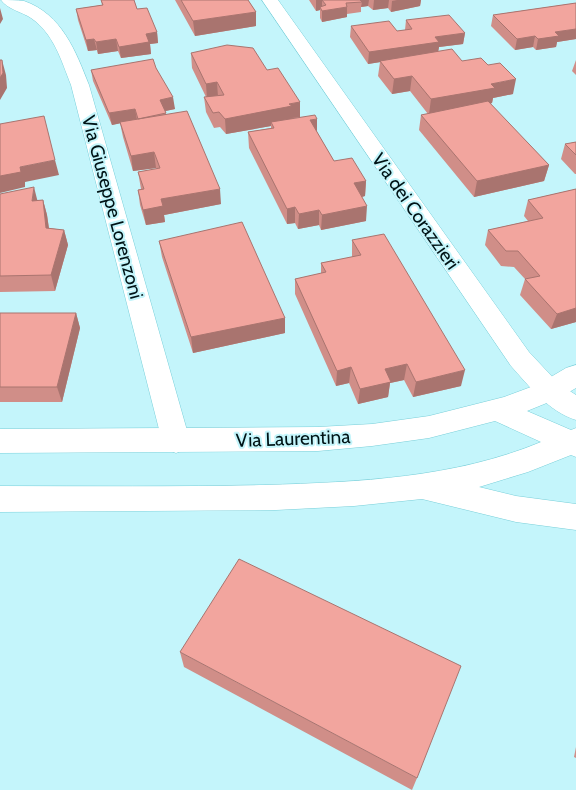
<svg xmlns="http://www.w3.org/2000/svg" width="576" height="790" viewBox="0 0 576 790" font-family="Cabin,sans-serif">
  <style>
    .lines { fill: none; stroke-linecap: round; stroke-linejoin: round }
    .minor-casing { stroke: #79cfd9; stroke-width: 1 }
    .tertiary-casing { stroke: #79cfd9; stroke-width: 1 }
    .secondary-casing { stroke: #79cfd9; stroke-width: 1 }
    .minor { fill: #fff; fill-rule: evenodd }
    .tertiary { fill: #fff; fill-rule: evenodd }
    .secondary { fill: #fff; fill-rule: evenodd }
    .wall { fill: #d08e88 }
    .shaded-wall { fill: #a9746f }
    .building { fill: #f2a59e; stroke: #a9746f }
    .labels { text-anchor: middle; stroke-width: 4; stroke-linejoin: round; paint-order: stroke }
    .street-label { font-size: 19px; fill: #001316; stroke: #c4f5fb }
  </style>
  <rect width="100%" height="100%" fill="#c4f5fb"/>
  <g class="lines">
    <g class="minor-casing">
      <path id="minor" d="M1 0C8 0 17 0 24 1 62 14 76 52 89 85L190 441 186 449 176 453 166 449 162 441 71 85C61 60 54 34 31 18 22 12 7 9 1 0Z"/>
    </g>
    <g class="tertiary-casing">
      <path id="tertiary" d="M262 0H278L529 352 559 384 576 395V420C548 411 530 387 511 366Z"/>
    </g>
    <g class="secondary-casing">
      <path id="secondary" d="M576 365V388L559 398 527 411 571 430 576 428V457L571 455 528 472 479 487 516 496 576 504V530L516 522 422 499 354 506 276 510 0 512V486C88 486 177 487 265 485 359 482 454 478 541 442L495 421 429 438 372 446 318 451 0 453V429L318 427 372 424 429 416 504 397 539 384 566 368Z"/>
    </g>
    <use href="#minor" class="minor"/>
    <use href="#tertiary" class="tertiary"/>
    <use href="#secondary" class="secondary"/>
  </g>
  <path class="wall" d="M101 0H134L137 9 157 32 158 43 150 44 151 54 121 58 118 51 98 54 97 50 88 51 78 20 76 9 102 5Z
    M175 0H248L256 12V26L195 36Z
    M309 0H421L420 6 391 12 388 8 373 10 368 6 361 7V12L347 14V17L322 22 320 18V10L316 11Z
    M576 3V39L557 42 556 47 536 50 533 47 515 50 491 26 493 15Z
    M406 20 465 33 463 44 439 47 438 51 462 61 513 94 493 98 492 103 490 104 549 165 544 181 474 197 419 130 421 115 428 114 410 91 392 94 378 76 380 62 368 64 350 37 351 26 397 31 405 30Z
    M191 53 267 70 300 102V117L292 119 317 132 334 161 366 181 365 196 362 197 366 221 321 230 319 225 298 229 295 223 287 224 249 148 248 132 271 128V126L226 134 220 127 214 128 206 112 204 97H206L192 68Z
    M576 60V75L572 71Z
    M156 68 175 109 165 111 166 114 221 204 164 215 165 222 146 225 140 205 138 190 141 189 138 172 157 169 156 168 133 171 123 137 120 123 112 125 93 81 91 70Z
    M576 142V174H575L561 159 565 144Z
    M576 189V322L551 329 520 295 525 279 514 267 501 266 485 245 488 230 528 221 524 216 528 200Z
    M0 194 38 200H43L47 215 49 228 64 230 68 245 55 291 0 292Z
    M352 240 461 386 413 397 404 380 390 383 388 397 358 404 349 383 336 386 295 294V279L321 274V263L352 257Z
    M159 241 285 318V333L193 353 162 257Z
    M0 313H76L80 328 62 402H0Z
    M180 652 417 778 412 790 184 667Z
    M576 747V758L574 757Z"/>
  <path class="shaded-wall" d="M316 0H322V10L320 7V10L316 11Z
    M356 0H369L368 6 361 7 362 2Z
    M374 0H389L388 8 373 10Z
    M397 0H421L420 6 391 12 392 1Z
    M347 7V17L322 22V11Z
    M0 8 3 19 0 24Z
    M256 12V26L195 36 193 21Z
    M576 29V39L557 42 556 47 536 50 538 39 555 32Z
    M157 32 158 43 150 44 151 54 121 58 119 47 146 34Z
    M465 33 463 44 439 47 438 53 368 64 369 52 435 37Z
    M535 36 533 47 515 50 517 39Z
    M94 39 97 50 88 51 86 40Z
    M116 39 118 51 98 54 96 42Z
    M2 60 6 75 7 88 0 100V78Z
    M412 76 410 91 392 94 394 79Z
    M516 79 513 94 493 98 492 103 429 114 431 99 491 84Z
    M217 82 218 97 207 99 206 84Z
    M173 97 175 109 161 112 160 100Z
    M300 102V117L292 118V122H271V126L226 134 225 119Z
    M135 109 137 120 112 125 109 113Z
    M317 119V134L310 120Z
    M154 152 156 168 133 171 131 156Z
    M55 160 59 175 25 182V187L0 193V176L20 167Z
    M549 165 544 181 474 197 477 181Z
    M366 181 365 196 353 199 354 183Z
    M34 187 38 203 32 201Z
    M220 189 221 204 164 215 165 222 146 225 143 210 161 199Z
    M43 200 47 215 51 244 46 228Z
    M367 206 366 221 321 230 322 215Z
    M295 207V223L287 224V209Z
    M319 210V225L298 229 299 214Z
    M64 230 68 245 55 291 51 275Z
    M576 308V322L551 329 557 314Z
    M76 313 80 328 62 402 57 387Z
    M285 318V333L193 353 191 337Z
    M407 364 404 380 390 383 388 397 358 404 360 389 385 369Z
    M351 367 349 383 336 386 337 371Z
    M465 370 461 386 413 397 416 382Z"/>
  <path class="building" d="M101 0H134L137 9 147 8 157 32 146 34 149 42 119 47 116 39 96 42 94 39 86 40 76 9 103 5Z
    M181 0H248L256 12 193 21Z
    M322 0H360L362 2 346 3 347 7 322 11 320 7 326 5Z
    M576 3V29L555 32 559 36 538 39 535 36 517 39 493 15Z
    M449 15 465 33 435 37 439 42 369 52 351 26 389 21 397 31 412 29 406 20Z
    M227 45 253 48 267 70 278 68 300 102 289 104 292 106 225 119 219 112 213 113 204 97 224 95 217 82 206 84 191 53Z
    M452 49 462 61 481 58 488 65 500 63 516 79 491 84 495 88 431 99 412 76 394 79 380 61Z
    M153 59 156 68 173 97 160 100 166 113 138 119 135 109 109 113 91 70Z
    M0 60H2L3 73 0 78Z
    M488 101 549 165 477 181 421 115Z
    M187 111 220 189 161 199 163 206 143 210 138 190 144 189 138 172 160 168 154 152 131 156 120 122Z
    M315 115 317 119 310 120 334 161 352 158 366 181 354 183 367 206 322 215 319 210 299 214 295 207 287 209 248 132 274 128 271 122Z
    M44 116 55 160 20 167 21 172 0 176V124Z
    M576 142V155L565 144Z
    M34 187 32 201 43 200 46 228 64 230 51 275 0 276V194Z
    M576 189V308L557 314 525 279 540 276 518 251H506L488 230 543 218 528 200Z
    M242 222 285 318 191 337 159 241Z
    M384 234 465 370 416 382 407 364 385 369 391 382 360 389 351 367 337 371 295 279 326 272 321 263 361 255 352 240Z
    M0 313H76L57 387H0Z
    M239 559 461 666 417 778 180 652Z"/>
  <g class="labels">
    <g class="street-label">
      <text transform="translate(113 207) rotate(75)" y="7">Via Giuseppe Lorenzoni</text>
      <text transform="translate(416 211) rotate(55)" y="7">Via dei Corazzieri</text>
      <text transform="translate(293 438) rotate(-2)" y="7">Via Laurentina</text>
    </g>
  </g>
</svg>
